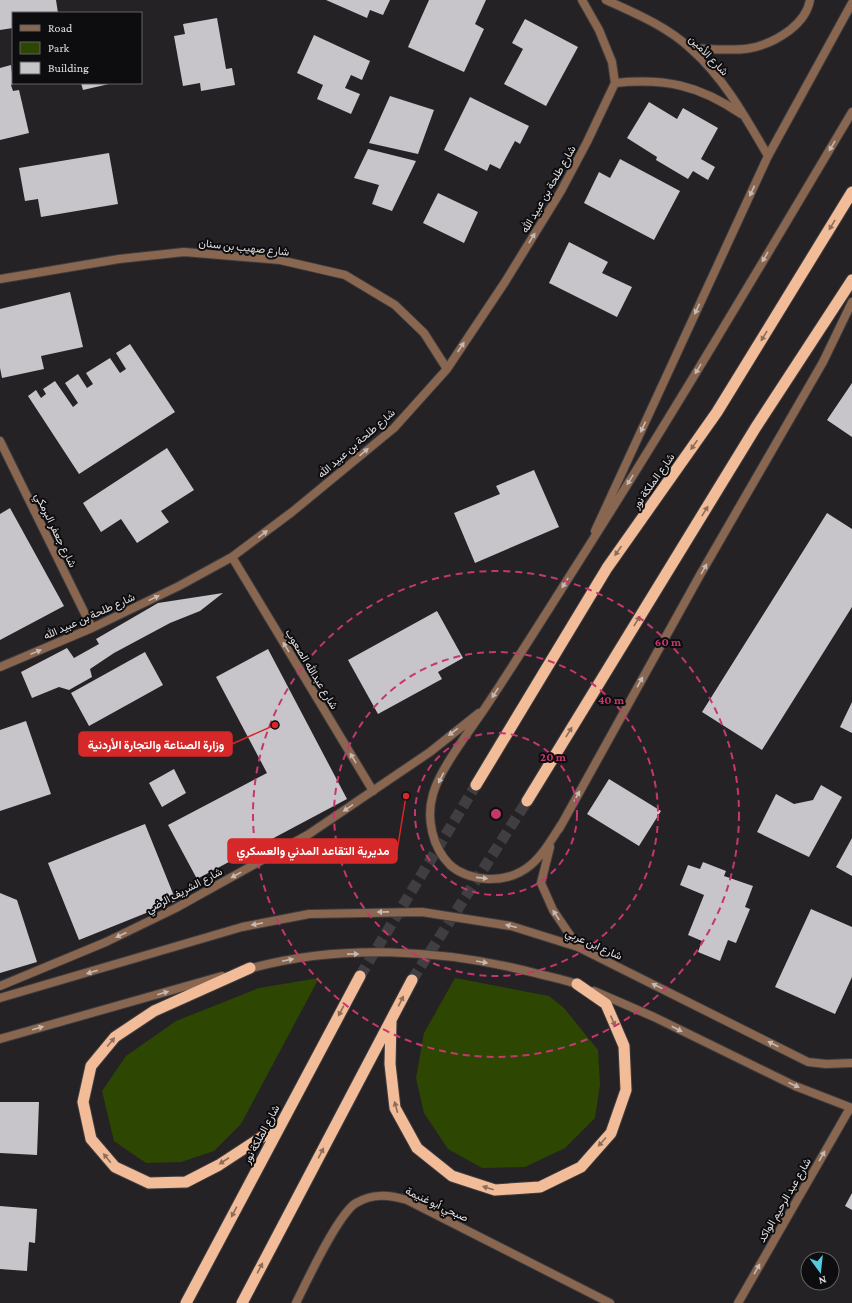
<svg xmlns="http://www.w3.org/2000/svg" width="852" height="1303" viewBox="0 0 852 1303" font-family="'Crimson Pro',Vazirmatn,serif">
  <style>
    .green { fill: #2d4702 }
    .building { fill: #c7c5c9 }
    .lines { fill: none; stroke-linecap: round; stroke-linejoin: round }
    .trunk-tunnel { stroke: #403e41; stroke-width: 11; stroke-dasharray: 11 5.5; stroke-linecap: butt }
    .minor-casing { stroke: #3e3c3f; stroke-width: 10 }
    .tertiary-casing { stroke: #3e3c3f; stroke-width: 10 }
    .trunk-casing { stroke: #3e3c3f; stroke-width: 13 }
    .minor { stroke: #89664f; stroke-width: 8 }
    .tertiary { stroke: #89664f; stroke-width: 8 }
    .trunk { stroke: #f2bc98; stroke-width: 11 }
    .oneway { fill: #c6bab4 }
    .oneway2 { fill: #8b6d5a }
    .ring { fill: none; stroke: #c6366f; stroke-width: 2; stroke-dasharray: 7 5 }
    .labels { text-anchor: middle; stroke-width: 4; stroke-linejoin: round; paint-order: stroke }
    .street-label { font-size: 11px; fill: #e0dee0; stroke: #0d0c0e }
    .centre { fill: #c6366f; stroke: #0d0c0e; stroke-width: 2 }
    .ring-label { font-size: 12px; text-anchor: middle; font-weight: bold; fill: #c6366f; stroke: #0d0c0e; stroke-width: 4; stroke-linejoin: round; paint-order: stroke }
    .leader { fill: none; stroke: #d62828; stroke-width: 1.5 }
    .callout-dot { fill: #d62828; stroke: #0d0c0e; stroke-width: 1.5 }
    .callout { fill: #d62828; stroke: #d62828; stroke-width: 1.5 }
    .callout-label { font-size: 12px; text-anchor: middle; font-weight: bold; fill: #fff }
  </style>
  <rect width="100%" height="100%" fill="#242225"/>
  <path class="green" d="M319 978 241 1124 214 1151 181 1162 146 1163 114 1141 102 1091 126 1056 176 1021 259 988Z
    M455 978 549 996 564 1008 598 1050 600 1085 595 1118 565 1148 525 1167 482 1168 448 1149 424 1113 416 1078 424 1033Z"/>
  <path class="building" d="M0 0H56L58 13H13V28L0 30Z
    M326 0H390L383 15 370 10 367 18Z
    M429 0H486L475 24 484 29 464 72 408 47Z
    M217 18 226 69 232 68 235 85 201 91 200 83 183 86 174 36 185 34 183 24Z
    M525 19 578 47 546 106 504 84 523 49 512 43Z
    M314 35 370 61 362 80 351 75 345 88 360 94 351 114 317 99 323 85 297 73Z
    M11 65 13 83H16L11 85 13 91 19 90 29 133 0 140V68Z
    M81 83H109V84L83 90Z
    M390 96 434 110 418 154 369 143Z
    M470 97 529 126 520 144 515 141 500 169 490 164 487 171 444 150Z
    M649 102 677 119 683 108 718 128 701 159 715 167 708 180 693 171 688 179 656 160 657 157 627 138Z
    M368 149 416 161 392 211 372 204 379 185 354 178Z
    M109 153 118 204 41 217 38 199 25 201 19 168Z
    M620 159 680 191 654 240 584 203 599 172 610 178Z
    M438 193 478 212 464 243 423 223Z
    M569 242 608 262 602 273 632 287 617 317 549 283Z
    M70 292 83 347 41 356 44 369 2 378 0 368V309Z
    M130 344 175 412 79 474 28 396 36 390 41 398 46 394 43 389 55 381 73 407 78 403 65 383 78 374 87 388 93 384 86 373 110 358 120 373 126 369 116 353Z
    M852 383V437L827 420Z
    M167 448 194 490 161 511 169 522 137 543 121 519 101 532 83 503Z
    M534 470 559 527 475 563 454 513 500 494 496 486Z
    M10 508 64 606 0 640V514Z
    M827 513 852 529V607L762 750 702 712Z
    M223 593 200 611 170 623 114 653 90 669 92 677 69 690 59 687 32 698 21 672 67 648 74 658 99 644 96 639 158 603Z
    M437 611 463 658 438 672 442 679 378 714 348 660Z
    M268 649 347 799 197 879 168 825 267 773 216 677Z
    M145 652 163 685 89 726 71 693Z
    M852 702V733L840 727Z
    M26 721 51 794 0 811V730Z
    M174 769 186 793 162 807 149 783Z
    M609 779 661 811 639 846 587 814Z
    M821 785 842 797 809 857 757 832 776 794 794 804 813 800Z
    M145 824 176 901 79 940 48 863Z
    M852 838V876L836 867Z
    M703 862 726 871 724 876 753 886 745 907 750 909 736 943 728 940 720 961 698 952 702 941 688 935 704 895 680 885 688 865 700 869Z
    M0 893 17 900 37 962 0 973Z
    M811 909 852 927V977L835 1014 775 987Z
    M0 1102H39L37 1155 0 1153Z
    M852 1193V1210L845 1206Z
    M0 1206 37 1209 35 1243 29 1242 27 1271 0 1269Z"/>
  <g class="lines">
    <path class="trunk-tunnel" d="M360 976 476 785
      M412 980 527 801"/>
    <g class="minor-casing">
      <path id="minor" d="M606 0C635 13 668 27 691 49 724 78 746 118 768 156
        M691 48C731 50 757 55 790 30 800 22 808 12 810 0
        M615 83C665 78 699 85 741 114
        M0 279 119 259 184 252 280 260 345 275 395 305 424 333 447 369
        M0 441 92 628
        M595 531 768 156 852 3
        M232 557 373 791
        M0 667 92 628 179 586 232 557 292 512 394 428 447 369 505 282 561 191 587 142 615 83 612 62 599 30 582 0
        M296 1303C307 1281 338 1214 356 1203 373 1193 389 1195 407 1200L610 1303
        M738 1303 850 1108"/>
    </g>
    <g class="tertiary-casing">
      <path id="tertiary" d="M561 825C542 855 528 880 488 879 474 878 460 874 450 865 432 847 426 818 433 794 440 769 468 733 483 711 513 666 542 620 571 574 668 422 760 267 852 112
        M559 829 700 575 823 362 852 302
        M550 847 541 883 553 910 578 947
        M245 970C337 943 443 949 535 973 550 977 567 980 582 986
        M0 986 106 942 176 908 309 834 430 752 479 713
        M594 991 654 1017 795 1086 852 1108
        M0 998 242 927 309 914 422 912 511 926 578 947 808 1062 826 1064 852 1063
        M0 1039 222 976"/>
    </g>
    <g class="trunk-casing">
      <path id="trunk" d="M476 785 607 568 717 412 852 192
        M527 801 756 427 852 280
        M250 968 154 1011 115 1037 91 1066 83 1102 91 1139 115 1167 149 1183 186 1182 219 1165 280 1125
        M391 1020 390 1064 395 1108 417 1148 452 1176 495 1190 540 1187 581 1167 611 1133 626 1090 624 1046 606 1004 577 984
        M186 1303 360 976
        M242 1303 412 980"/>
    </g>
    <use href="#minor" class="minor"/>
    <use href="#tertiary" class="tertiary"/>
    <use href="#trunk" class="trunk"/>
  </g>
  <defs><path id="oneway-solid" d="M-6-.8H1V-3.2L6.5 0L1 3.2V.8H-6Z"/></defs>
  <g class="oneway">
    <use href="#oneway-solid" transform="translate(832 146) rotate(121)"/>
    <use href="#oneway-solid" transform="translate(752 191) rotate(115)"/>
    <use href="#oneway-solid" transform="translate(532 238) rotate(-58)"/>
    <use href="#oneway-solid" transform="translate(765 257) rotate(121)"/>
    <use href="#oneway-solid" transform="translate(697 309) rotate(115)"/>
    <use href="#oneway-solid" transform="translate(461 347) rotate(-56)"/>
    <use href="#oneway-solid" transform="translate(698 369) rotate(121)"/>
    <use href="#oneway-solid" transform="translate(643 427) rotate(115)"/>
    <use href="#oneway-solid" transform="translate(364 452) rotate(-40)"/>
    <use href="#oneway-solid" transform="translate(630 480) rotate(122)"/>
    <use href="#oneway-solid" transform="translate(263 534) rotate(-37)"/>
    <use href="#oneway-solid" transform="translate(704 569) rotate(-60)"/>
    <use href="#oneway-solid" transform="translate(565 583) rotate(123)"/>
    <use href="#oneway-solid" transform="translate(154 598) rotate(-26)"/>
    <use href="#oneway-solid" transform="translate(286 647) rotate(-121)"/>
    <use href="#oneway-solid" transform="translate(36 652) rotate(-22)"/>
    <use href="#oneway-solid" transform="translate(640 682) rotate(-61)"/>
    <use href="#oneway-solid" transform="translate(495 693) rotate(123)"/>
    <use href="#oneway-solid" transform="translate(453 732) rotate(143)"/>
    <use href="#oneway-solid" transform="translate(353 758) rotate(-121)"/>
    <use href="#oneway-solid" transform="translate(441 778) rotate(117)"/>
    <use href="#oneway-solid" transform="translate(577 796) rotate(-61)"/>
    <use href="#oneway-solid" transform="translate(348 808) rotate(146)"/>
    <use href="#oneway-solid" transform="translate(236 875) rotate(151)"/>
    <use href="#oneway-solid" transform="translate(482 878) rotate(6)"/>
    <use href="#oneway-solid" transform="translate(383 912) rotate(179)"/>
    <use href="#oneway-solid" transform="translate(556 915) rotate(-123)"/>
    <use href="#oneway-solid" transform="translate(257 924) rotate(169)"/>
    <use href="#oneway-solid" transform="translate(511 926) rotate(-166)"/>
    <use href="#oneway-solid" transform="translate(121 935) rotate(155)"/>
    <use href="#oneway-solid" transform="translate(353 954) rotate(-1)"/>
    <use href="#oneway-solid" transform="translate(288 960) rotate(-12)"/>
    <use href="#oneway-solid" transform="translate(482 962) rotate(10)"/>
    <use href="#oneway-solid" transform="translate(92 972) rotate(163)"/>
    <use href="#oneway-solid" transform="translate(657 986) rotate(-154)"/>
    <use href="#oneway-solid" transform="translate(163 993) rotate(-16)"/>
    <use href="#oneway-solid" transform="translate(38 1028) rotate(-16)"/>
    <use href="#oneway-solid" transform="translate(677 1029) rotate(27)"/>
    <use href="#oneway-solid" transform="translate(773 1044) rotate(-153)"/>
    <use href="#oneway-solid" transform="translate(794 1085) rotate(24)"/>
    <use href="#oneway-solid" transform="translate(822 1156) rotate(-60)"/>
    <use href="#oneway-solid" transform="translate(757 1269) rotate(-60)"/>
  </g>
  <g class="oneway2">
    <use href="#oneway-solid" transform="translate(832 225) rotate(121)"/>
    <use href="#oneway-solid" transform="translate(764 336) rotate(121)"/>
    <use href="#oneway-solid" transform="translate(694 445) rotate(125)"/>
    <use href="#oneway-solid" transform="translate(705 511) rotate(-58)"/>
    <use href="#oneway-solid" transform="translate(618 551) rotate(125)"/>
    <use href="#oneway-solid" transform="translate(637 621) rotate(-58)"/>
    <use href="#oneway-solid" transform="translate(569 732) rotate(-58)"/>
    <use href="#oneway-solid" transform="translate(401 1001) rotate(-63)"/>
    <use href="#oneway-solid" transform="translate(341 1011) rotate(118)"/>
    <use href="#oneway-solid" transform="translate(613 1021) rotate(66)"/>
    <use href="#oneway-solid" transform="translate(111 1042) rotate(-50)"/>
    <use href="#oneway-solid" transform="translate(396 1107) rotate(-105)"/>
    <use href="#oneway-solid" transform="translate(602 1142) rotate(132)"/>
    <use href="#oneway-solid" transform="translate(321 1153) rotate(-62)"/>
    <use href="#oneway-solid" transform="translate(107 1158) rotate(-129)"/>
    <use href="#oneway-solid" transform="translate(224 1161) rotate(147)"/>
    <use href="#oneway-solid" transform="translate(488 1188) rotate(-163)"/>
    <use href="#oneway-solid" transform="translate(234 1212) rotate(118)"/>
    <use href="#oneway-solid" transform="translate(260 1268) rotate(-62)"/>
  </g>
  <g class="ring">
    <circle cx="496" cy="814" r="81"/>
    <circle cx="496" cy="814" r="162"/>
    <circle cx="496" cy="814" r="243"/>
  </g>
  <g class="labels">
    <g class="street-label">
      <text transform="translate(709 55) rotate(46)" y="4">شارع الأمين</text>
      <text transform="translate(548 189) rotate(-60)" y="4">شارع طلحة بن عبيد الله</text>
      <text transform="translate(244 247) rotate(6)" y="4">شارع صهيب بن سنان</text>
      <text transform="translate(356 443) rotate(-41)" y="4">شارع طلحة بن عبيد الله</text>
      <text transform="translate(653 481) rotate(-55)" y="4">شارع الملكة نور</text>
      <text transform="translate(56 530) rotate(64)" y="4">شارع جعفر البرمكي</text>
      <text transform="translate(89 616) rotate(-24)" y="4">شارع طلحة بن عبيد الله</text>
      <text transform="translate(312 669) rotate(59)" y="4">شارع عبدالله الصعوب</text>
      <text transform="translate(184 890) rotate(-28)" y="4">شارع الشريف الرضي</text>
      <text transform="translate(594 944) rotate(24)" y="4">شارع ابن عربي</text>
      <text transform="translate(261 1134) rotate(-62)" y="4">شارع الملكة نور</text>
      <text transform="translate(784 1200) rotate(-60)" y="4">شارع عبد الرحيم الواكد</text>
      <text transform="translate(437 1204) rotate(25)" y="4">صبحي أبو غنيمة</text>
    </g>
  </g>
  <circle cx="496" cy="814" r="6" class="centre"/>
  <g class="ring-label">
    <text x="668" y="646">60 m</text>
    <text x="611" y="704">40 m</text>
    <text x="553" y="761">20 m</text>
  </g>
  <path class="leader" d="M275 725L232 744M406 796L397 851"/>
  <g class="callout-dot">
    <circle cx="275" cy="725" r="4"/>
    <circle cx="406" cy="796" r="4"/>
  </g>
  <g class="callout">
    <rect x="79" y="732" width="153" height="24" rx="4"/>
    <rect x="228" y="839" width="169" height="24" rx="4"/>
  </g>
  <g class="callout-label">
    <text x="156" y="749">وزارة الصناعة والتجارة الأردنية</text>
    <text x="313" y="855">مديرية التقاعد المدني والعسكري</text>
  </g>
  <rect x="12" y="12" width="130" height="72" fill="#0d0c0e" stroke="#616062"/>
  <rect x="20" y="25" width="20" height="6" fill="#89664f" stroke="#616062"/>
  <text x="48" y="32" font-size="12" fill="#e0dee0">Road</text>
  <rect x="20" y="42" width="20" height="12" fill="#2d4702" stroke="#616062"/>
  <text x="48" y="52" font-size="12" fill="#e0dee0">Park</text>
  <rect x="20" y="62" width="20" height="12" fill="#c7c5c9" stroke="#616062"/>
  <text x="48" y="72" font-size="12" fill="#e0dee0">Building</text>
  <g transform="translate(820 1271) rotate(165)"><circle r="19" fill="#0d0c0e" stroke="#616062"/>
  <path d="M0-3L7 15L0 10L-7 15Z" fill="#55cadf"/>
  <text y="-6" font-size="11" font-weight="bold" text-anchor="middle" fill="#e0dee0">N</text>
  </g>
</svg>
